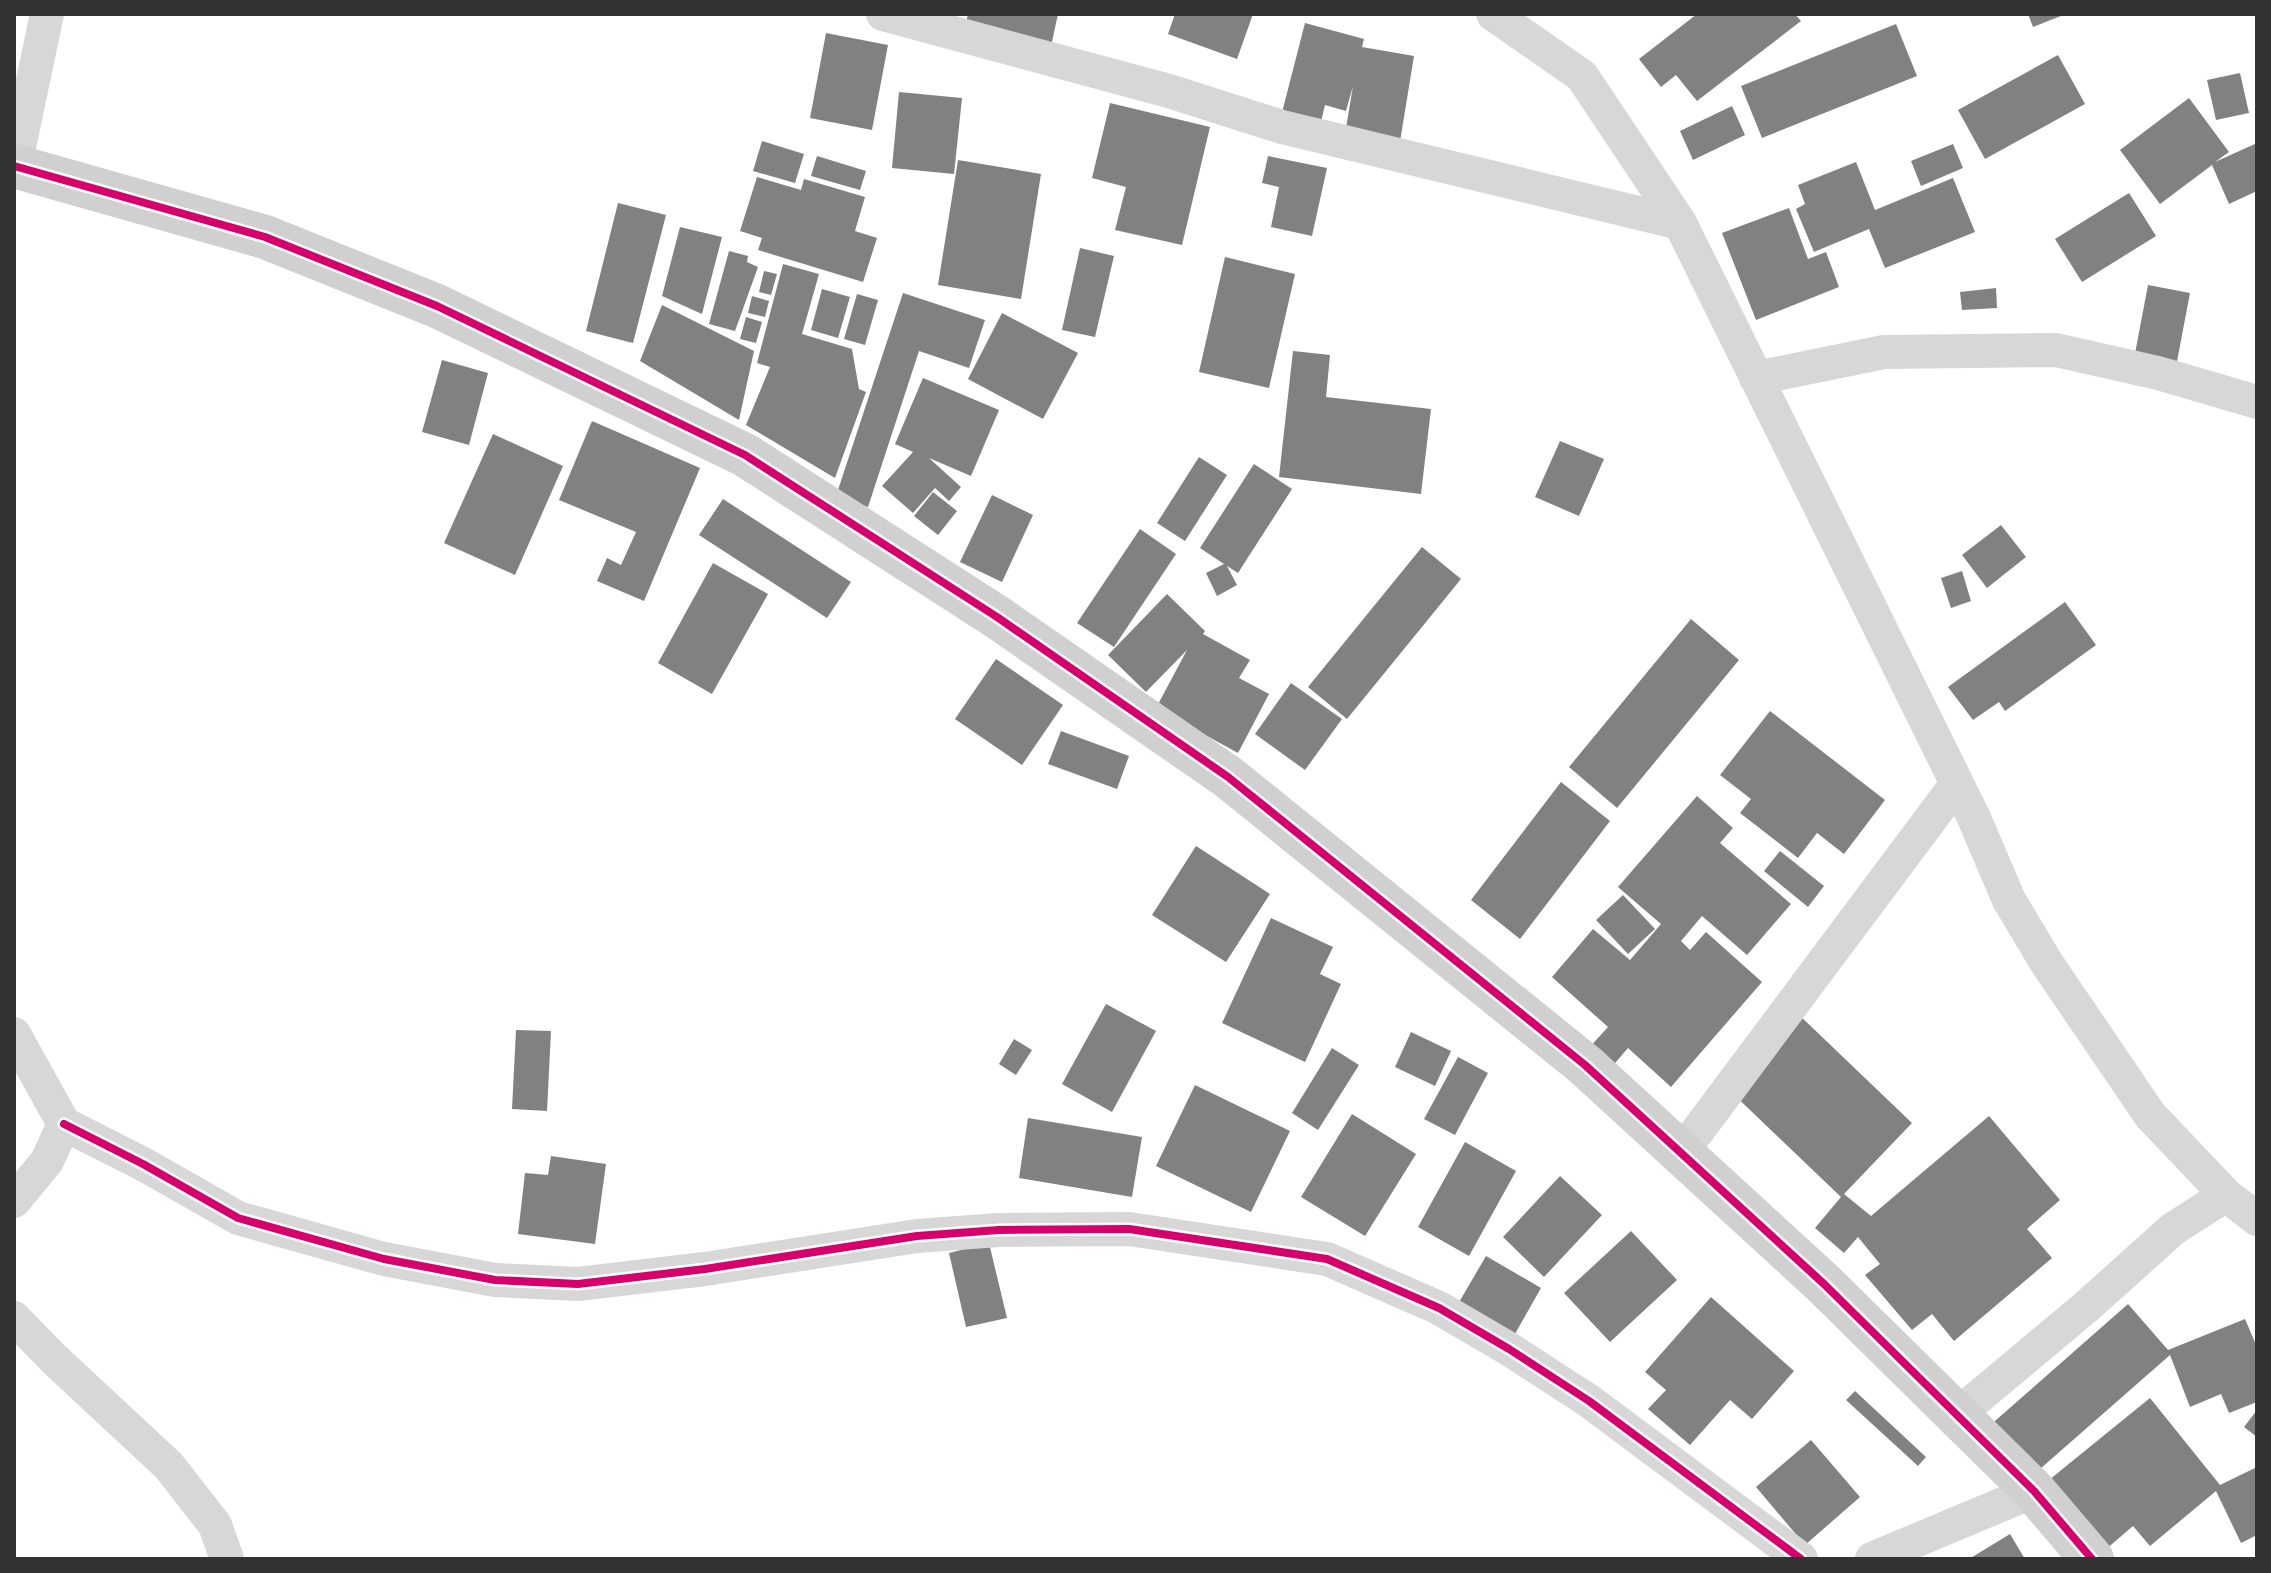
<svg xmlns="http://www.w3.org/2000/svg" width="2271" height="1573" viewBox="0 0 2271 1573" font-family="'Exo 2',sans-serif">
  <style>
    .building { fill: #818181 }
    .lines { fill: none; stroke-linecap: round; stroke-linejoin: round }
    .street { stroke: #d7d7d7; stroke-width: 34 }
    .secondary { stroke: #d0d0d0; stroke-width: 44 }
    .cycleway-casing { stroke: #fff; stroke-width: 13 }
    .cycleway { stroke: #d6006c; stroke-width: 8 }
  </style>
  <rect width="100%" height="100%" fill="#fff"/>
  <path class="building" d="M968 14H1058L1050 51 964 30Z
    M1175 14H1253L1237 59 1168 34Z
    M1697 14H1795L1801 21 1697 101 1676 75 1661 87 1639 59Z
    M2028 14H2066L2033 27Z
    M1305 23 1364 39 1362 47 1414 56 1397 160 1342 152 1353 86 1346 111 1325 105 1317 138 1278 128Z
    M1896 24 1917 76 1762 138 1741 86Z
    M826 33 888 45 872 130 810 118Z
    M2058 55 2085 104 1985 159 1958 110Z
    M2240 73 2249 113 2216 120 2207 80Z
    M899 92 962 98 954 174 892 168Z
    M2189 98 2229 152 2215 162 2257 143V191L2229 204 2212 165 2160 204 2120 150Z
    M1110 103 1210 127 1182 245 1115 230 1126 187 1092 178Z
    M1732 106 1745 135 1693 160 1680 131Z
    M762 141 804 154 795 183 753 171Z
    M1953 144 1963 168 1921 186 1911 161Z
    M817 156 866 171 860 190 811 176Z
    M1268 156 1327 168 1312 236 1271 227 1279 187 1262 183Z
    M958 160 1041 174 1021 299 938 285Z
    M1856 162 1875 210 1953 178 1975 232 1885 268 1869 229 1814 252 1796 209 1805 204 1798 185Z
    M757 177 801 190 804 179 865 197 855 231 877 238 863 282 758 250 762 238 740 231Z
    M2129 193 2156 236 2082 282 2055 239Z
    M618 203 666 215 633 343 586 331Z
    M1789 208 1808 259 1826 252 1839 287 1756 320 1722 233Z
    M680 227 722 237 702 314 662 296Z
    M1080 248 1114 256 1095 337 1062 330Z
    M729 251 748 256 747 262 758 267 735 331 709 324Z
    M1225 257 1295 274 1269 388 1199 372Z
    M783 264 819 274 802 334 852 349 859 389 866 392 835 478 746 425 770 367 757 363Z
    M764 271 777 274 771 295 759 292Z
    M2148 285 2190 293 2175 372 2133 364Z
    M1996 288 1997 308 1962 310 1960 292Z
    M822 289 850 297 838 338 811 330Z
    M903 293 985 320 969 368 919 351 868 507 836 496Z
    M857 294 878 300 865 345 844 339Z
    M752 296 769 301 765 317 748 313Z
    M662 305 754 351 739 420 640 361Z
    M1002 313 1078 353 1043 419 968 379Z
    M746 317 762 322 756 343 740 339Z
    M1293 351 1330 355 1326 397 1431 409 1421 494 1279 477Z
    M442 360 488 373 469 445 422 432Z
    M923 378 999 410 971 476 929 458 961 487 949 501 935 488 913 513 882 486 913 452 895 444Z
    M592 421 700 468 644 601 597 581 607 558 621 565 636 532 559 500Z
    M493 434 563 466 515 575 444 543Z
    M1560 441 1604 459 1579 516 1535 497Z
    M1199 457 1227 475 1185 541 1157 523Z
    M1254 464 1292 489 1238 573 1227 566 1237 585 1217 596 1206 573 1224 564 1200 548Z
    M933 492 957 511 938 535 914 516Z
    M992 495 1033 515 1002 582 960 562Z
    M723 499 851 582 827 618 699 535Z
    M2001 525 2026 557 1987 588 1962 555Z
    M1140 529 1176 554 1114 647 1077 623Z
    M1422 547 1461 579 1347 719 1308 687Z
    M713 563 768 594 712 694 658 663Z
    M1962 571 1971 601 1951 608 1941 578Z
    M1167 594 1205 631 1203 634 1250 660 1239 678 1269 694 1238 753 1156 708 1187 650 1146 692 1108 655Z
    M2065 602 2096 645 2005 711 1999 702 1973 720 1948 687Z
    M1691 619 1739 660 1617 808 1569 767Z
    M996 659 1063 705 1022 765 955 719Z
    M1291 683 1342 719 1305 770 1255 734Z
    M1770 711 1885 800 1844 854 1817 833 1798 858 1740 813 1751 799 1720 775Z
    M1061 731 1129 756 1117 789 1048 764Z
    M1561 782 1610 821 1520 939 1471 900Z
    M1697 796 1733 828 1720 843 1791 904 1747 955 1702 916 1681 941 1690 950 1706 932 1762 982 1671 1087 1628 1048 1610 1069 1587 1050 1608 1027 1552 977 1593 929 1630 960 1661 924 1618 887Z
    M1196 846 1270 894 1226 962 1152 915Z
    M1780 851 1824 886 1808 907 1764 871Z
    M1623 895 1655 929 1628 954 1596 920Z
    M1271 918 1333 947 1320 974 1341 984 1305 1062 1222 1023Z
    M1106 1004 1156 1031 1112 1112 1062 1084Z
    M1796 1012 1912 1123 1844 1194 1871 1216 1989 1116 2060 1200 2027 1229 2052 1258 1954 1341 1932 1314 1912 1330 1865 1275 1880 1264 1858 1237 1844 1253 1815 1228 1841 1197 1725 1086Z
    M516 1030 551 1031 547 1111 512 1109Z
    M1411 1032 1451 1051 1435 1086 1395 1067Z
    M1014 1039 1032 1050 1016 1075 999 1064Z
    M1332 1048 1359 1065 1318 1130 1292 1113Z
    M1458 1057 1488 1073 1455 1135 1424 1119Z
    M1195 1085 1290 1131 1251 1212 1156 1166Z
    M1352 1114 1416 1154 1365 1236 1301 1197Z
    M1028 1118 1142 1137 1132 1197 1019 1178Z
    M1465 1142 1516 1171 1469 1256 1418 1227Z
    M551 1156 606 1164 595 1244 518 1234 525 1173 548 1175Z
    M1560 1176 1602 1215 1544 1277 1503 1237Z
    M1631 1231 1677 1280 1610 1342 1564 1293Z
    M989 1243 1007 1318 966 1327 949 1253Z
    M1486 1256 1541 1288 1507 1348 1451 1316Z
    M1711 1297 1794 1371 1752 1419 1730 1400 1690 1445 1648 1409 1666 1390 1645 1372Z
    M2128 1304 2168 1350 2245 1319 2257 1347V1402L2229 1413 2221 1394 2190 1407 2170 1355 2023 1484 1979 1435Z
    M1855 1391 1926 1457 1918 1466 1846 1400Z
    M2150 1398 2220 1485 2257 1467V1535L2241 1543 2216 1491 2150 1546 2133 1526 2105 1550 2049 1480Z
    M2257 1410V1437L2244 1427Z
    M1811 1440 1860 1497 1805 1545 1756 1487Z
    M2010 1534 2025 1559H1969Z"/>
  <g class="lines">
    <path class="street" d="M883 14 1169 91 1282 127 1680 223
      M1493 14 1582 76 1680 223 1974 818 2009 900 2046 962 2150 1115 2226 1195 2257 1219
      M15 166 47 14
      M1756 378 1884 352 2056 350 2158 373 2257 402
      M14 1034 64 1124 47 1161 14 1201
      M64 1124 143 1164 238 1218 384 1259 495 1280 578 1284 705 1269 917 1236 999 1230 1129 1229 1327 1259 1439 1308 1509 1349 1589 1401 1801 1559
      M1681 1153 1956 785
      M14 1318 53 1358 169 1466 215 1525 227 1559
      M1957 1415 2086 1307 2173 1229 2226 1195
      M1872 1559 2034 1491"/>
    <path class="secondary" d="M14 166 265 237 437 306 745 455 997 617 1228 777 1585 1065 1824 1284 2034 1491 2092 1559"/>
    <g class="cycleway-casing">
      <path id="cycleway" d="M14 166 265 237 437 306 745 455 997 617 1228 777 1585 1065 1824 1284 2034 1491 2092 1559
        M64 1124 143 1164 238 1218 384 1259 495 1280 578 1284 705 1269 917 1236 999 1230 1129 1229 1327 1259 1439 1308 1509 1349 1589 1401 1801 1559"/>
    </g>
    <use href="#cycleway" class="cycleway"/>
  </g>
  <rect width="2271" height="1573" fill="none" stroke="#333333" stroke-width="32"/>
</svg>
